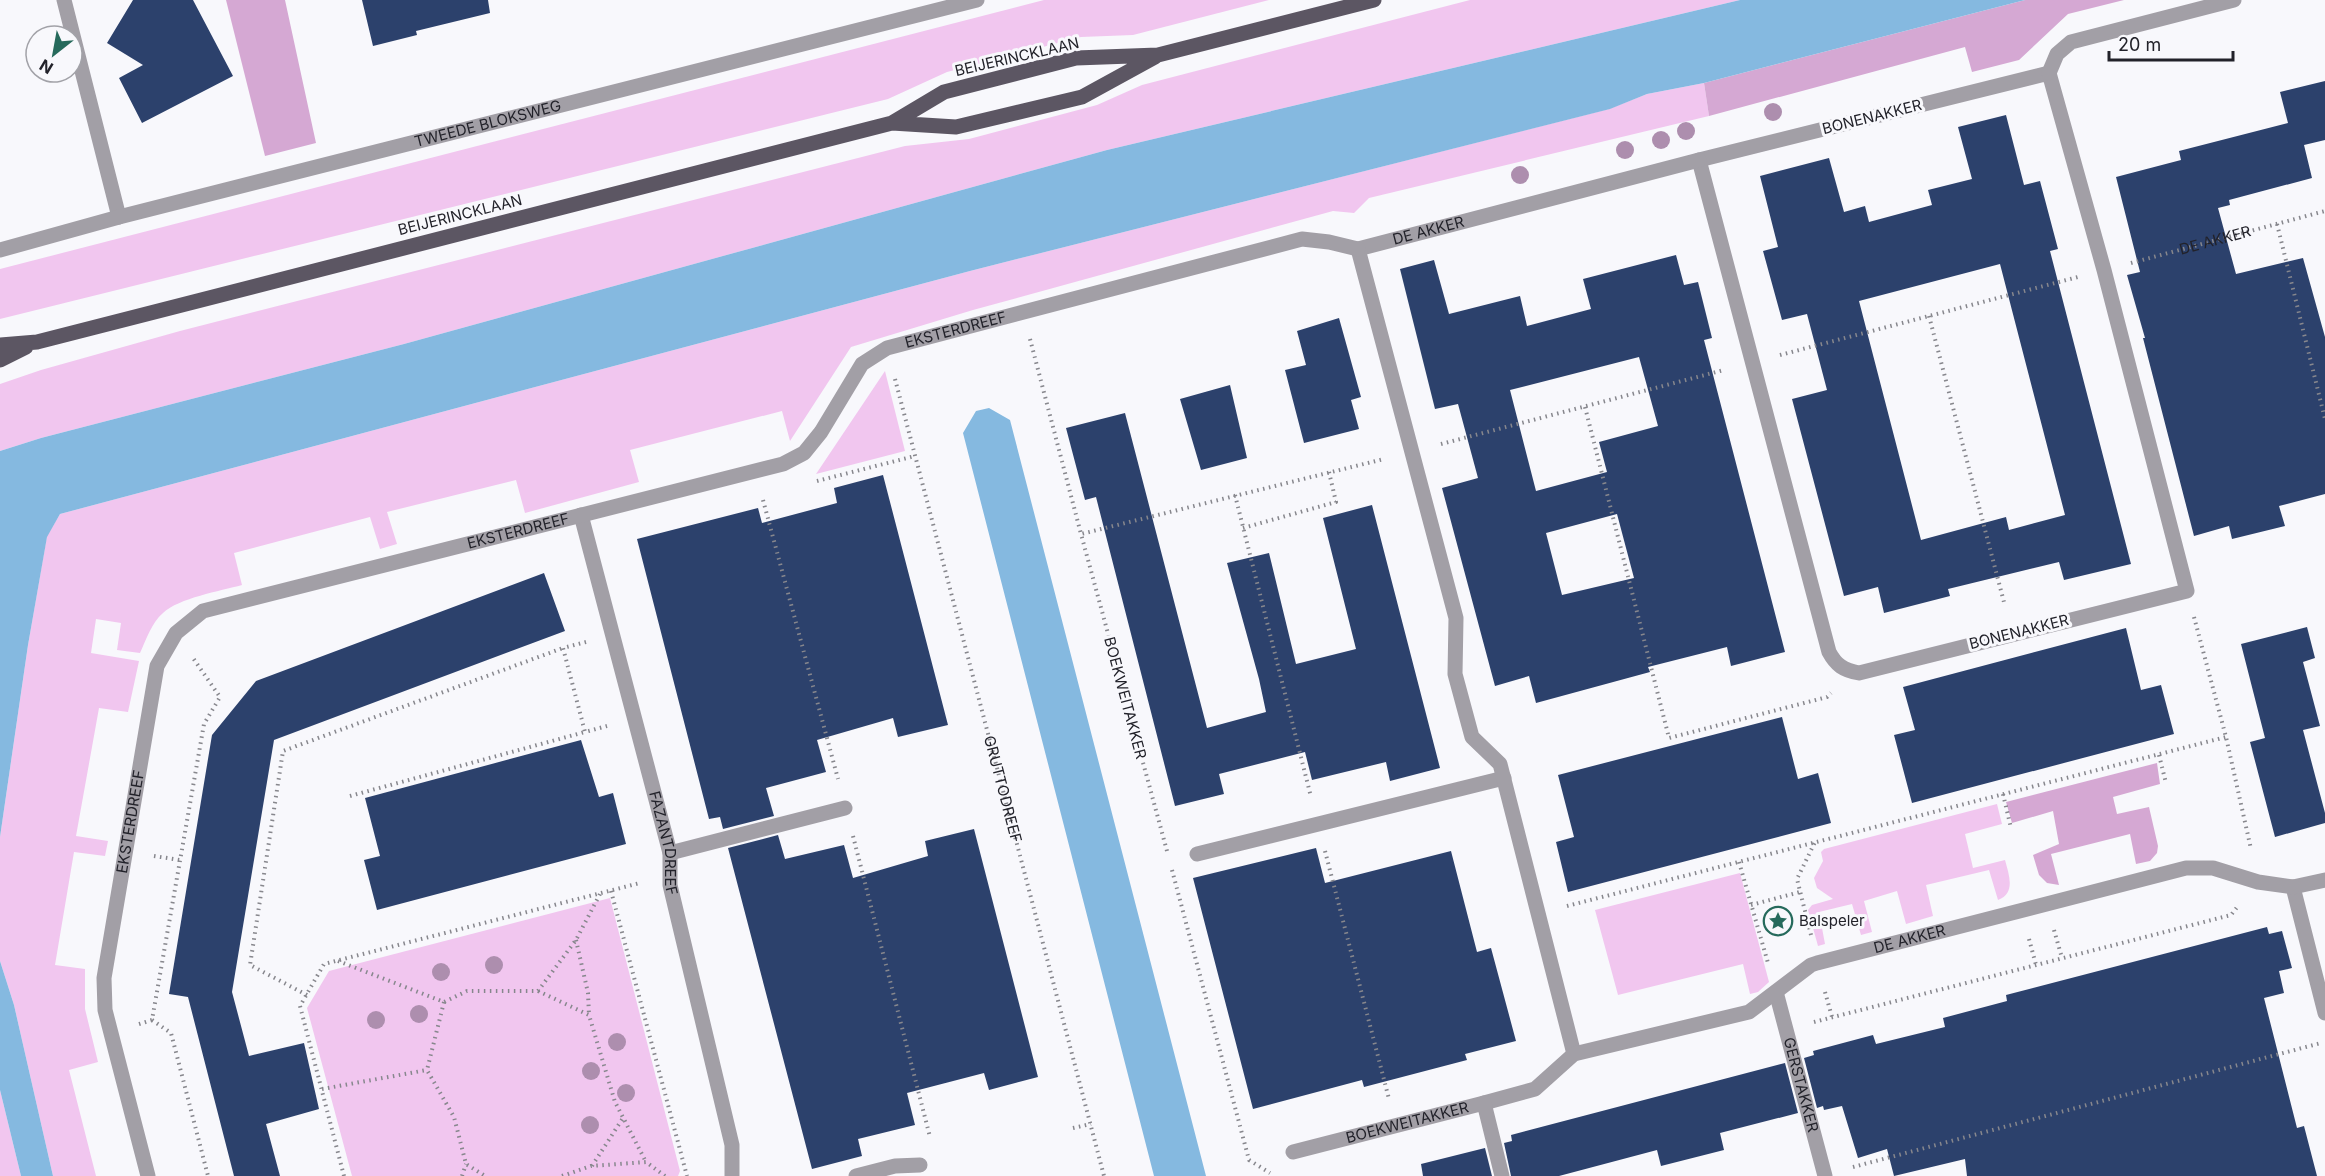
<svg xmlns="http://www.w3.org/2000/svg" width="2325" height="1176" viewBox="0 0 2325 1176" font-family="Inter,sans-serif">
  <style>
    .green { fill: #f1c6ef }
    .forest { fill: #d5a8d3 }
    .water { fill: #85b9e0 }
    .building { fill: #2c416c; fill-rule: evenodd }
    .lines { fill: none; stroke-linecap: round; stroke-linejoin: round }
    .path { stroke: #87878d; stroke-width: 4; stroke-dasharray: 1.5 4.5; stroke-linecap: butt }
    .minor { stroke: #a29fa6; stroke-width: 15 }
    .major { stroke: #5c5663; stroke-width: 15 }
    .tree { fill: #ad8eae }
    .labels { text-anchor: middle; stroke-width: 6; stroke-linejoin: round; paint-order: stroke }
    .street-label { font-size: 15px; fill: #22222a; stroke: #f8f8fc }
    .poi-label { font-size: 15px; fill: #22222a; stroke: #f8f8fc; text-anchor: start }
  </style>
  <rect width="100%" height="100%" fill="#f8f8fc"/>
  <path class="green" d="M1044 0H1269L1133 35 1081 37 947 72 888 99 0 319V269Z
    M1470 0H1740L1107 150 404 344 41 438 0 451V384L41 370 180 331 905 146 969 139 1097 105 1142 85Z
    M1704 83 1709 116 1369 198 1354 213 1333 211 973 310 851 347 790 441 782 411 630 450 639 482 525 513 516 480 387 512 397 544 380 549 370 517 234 553 242 585C220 591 179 598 163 613 152 622 146 640 140 653L117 650 121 623 96 619 91 653 139 661 128 712 99 708 76 836 108 841 105 856 74 852 55 965 85 969V1009L98 1062 69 1070 96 1176H53L14 1005 0 961V837L28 645 47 536 60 514 970 271 1609 109 1647 94Z
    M885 371 905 451 816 474Z
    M1997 804 2002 824 1965 834 1973 868 2005 860C2009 875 2016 893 1998 900L1989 870 1926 885 1933 916 1906 924 1897 891 1864 901 1872 932 1861 935 1852 904 1819 912 1825 944 1818 946 1808 910 1812 905 1833 899 1817 888 1814 878 1823 861 1821 852 1824 849Z
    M1740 873 1769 982 1758 992 1750 994 1743 964 1618 995 1595 910Z
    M610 898 680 1171 678 1176H352L307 1008 329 971Z
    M0 1090 21 1176H0Z"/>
  <path class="forest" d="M226 0H285L316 143 265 156Z
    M2025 0H2124L2068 14 2019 60 1972 72 1965 47 1709 116 1704 83Z
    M2157 763 2160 784 2113 797 2117 814 2149 807 2158 846 2157 853 2150 861 2136 864 2130 834 2051 854 2059 885 2047 883 2039 875 2033 855 2059 844 2053 811 2012 823 2006 802Z"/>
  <path class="water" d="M1740 0H2025L1704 83 1647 94 1610 109 970 271 60 514 47 537 28 645 0 837V451L41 438 404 344 1107 150Z
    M989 408 1010 420 1206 1176H1154L963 433 976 411Z
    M0 961 14 1005 53 1176H21L0 1090Z"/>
  <path class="building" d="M133 0H193L233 76 142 123 119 78 143 65 107 43Z
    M362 0H488L490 13 416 31 417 35 373 46Z
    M2325 81V140L2304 145 2312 178 2229 200 2230 205 2218 208 2236 274 2303 258 2325 337V494L2279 506 2285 526 2232 539 2229 526 2194 536 2143 338H2145L2127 275 2140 272 2116 177 2181 160 2179 151 2288 123 2280 92Z
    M2006 115 2024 185 2040 181 2058 249 2050 251 2131 564 2064 580 2059 562 1948 589 1950 596 1884 613 1878 587 1844 596 1792 399 1827 390 1807 314 1782 320 1763 251 1778 247 1760 176 1829 158 1844 212 1865 206 1869 222 1932 205 1928 190 1972 179 1958 127ZM2000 264 2065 515 2009 530 2006 517 1921 540 1859 301Z
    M1676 255 1684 285 1698 282 1712 338 1704 340 1785 652 1731 666 1727 647 1648 667 1650 672 1536 703 1529 676 1495 686 1442 488 1478 478 1458 404 1435 409 1400 269 1434 260 1449 314 1520 296 1527 326 1591 309 1583 279ZM1639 357 1658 426 1599 442 1607 472 1536 491 1510 390ZM1617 514 1634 578 1562 595 1546 533Z
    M1339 318 1361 397 1351 400 1359 429 1304 443 1285 370 1306 365 1297 331Z
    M1230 385 1247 458 1201 470 1180 399Z
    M1125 413 1207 728 1266 712 1259 679 1227 563 1269 553 1296 664 1356 649 1323 518 1372 505 1440 768 1390 781 1386 762 1312 780 1305 752 1219 774 1224 794 1175 806 1096 497 1085 500 1066 428Z
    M883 475 948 725 898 737 893 718 817 740 826 772 766 788 774 816 723 829 720 817 709 819 637 539 758 508 762 523 837 503 834 488Z
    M544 573 565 631 274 740 232 992 249 1056 304 1043 319 1109 266 1124 280 1176H234L188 997 169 994 212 735 256 681Z
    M2307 627 2315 658 2303 662 2320 726 2303 730 2325 813V823L2275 837 2250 742 2265 738 2241 644Z
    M2126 628 2141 690 2161 685 2174 734 1912 803 1894 735 1915 730 1903 687Z
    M1782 717 1798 779 1818 773 1831 823 1568 892 1556 842 1574 837 1558 775Z
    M581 740 599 797 613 793 626 844 377 910 364 860 380 856 365 798Z
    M974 829 1038 1077 989 1090 984 1073 907 1093 915 1125 858 1139 862 1156 812 1169 728 848 778 835 785 859 844 845 853 878 928 856 925 841Z
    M1316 848 1325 883 1451 851 1477 952 1491 948 1516 1041 1465 1054 1467 1060 1364 1087 1362 1080 1253 1109 1193 878Z
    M2267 927 2269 934 2282 931 2292 968 2279 971 2284 993 2264 998 2297 1128 2304 1126 2317 1176H1967L1965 1159 1894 1176 1887 1149 1858 1158 1842 1106 1824 1110 1823 1106 1817 1108 1804 1058 1814 1055 1813 1051 1873 1035 1876 1044 1945 1027 1943 1018 2007 1001 2006 995Z
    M1785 1063 1798 1113 1720 1133 1724 1150 1661 1166 1657 1150 1559 1176H1511L1504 1143 1512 1141 1511 1135Z
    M1485 1148 1492 1176H1423L1421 1164Z"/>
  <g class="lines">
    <g class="path">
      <path d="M2277 224 2325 419"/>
      <path id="s1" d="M2131 263 2325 211"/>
      <path d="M1929 316 2005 606"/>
      <path d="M1030 339 1081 534"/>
      <path d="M1780 355 2078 277"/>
      <path id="s2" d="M895 379 1104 1176"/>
      <path d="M1585 407 1669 738 1827 697 1831 693"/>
      <path d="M1441 444 1724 370"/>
      <path d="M817 481 915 456"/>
      <path d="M1235 495 1311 797"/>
      <path d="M763 500 838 779"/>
      <path d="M1243 528 1336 502 1329 472"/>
      <path d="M2194 617 2226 737 2251 849"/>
      <path d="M586 642 563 648 585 732 607 726"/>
      <path d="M2159 755 2166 783"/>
      <path d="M2003 794 2011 828"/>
      <path d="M350 796 585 732"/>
      <path d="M853 836 930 1137"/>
      <path d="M1167 851 1081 534 1384 459"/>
      <path d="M1325 851 1389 1099"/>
      <path d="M154 856 180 860"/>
      <path d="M1739 862 1768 963"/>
      <path d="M1172 870 1249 1160 1270 1173"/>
      <path d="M611 891 687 1176"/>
      <path d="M1751 905 1800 892"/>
      <path d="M1567 906 2226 737"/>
      <path d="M2054 930 2062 958"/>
      <path d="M1811 935 1797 879 1815 842"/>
      <path d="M2029 939 2036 965"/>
      <path d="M576 940 588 993 589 1015"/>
      <path d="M338 961 444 1002 467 991H538L576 940 600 894"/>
      <path d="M538 991 589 1015 615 1102 646 1162"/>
      <path d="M1825 992 1832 1017"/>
      <path d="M307 995 250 965 283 751 563 648"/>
      <path d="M444 1002 427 1070 454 1117 466 1164 485 1176"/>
      <path d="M152 1020 171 1033 208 1176"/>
      <path d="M1814 1022 2231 915 2238 906"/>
      <path d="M139 1024 152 1020 204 724 220 697 193 658"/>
      <path d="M322 1089 427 1070"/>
      <path d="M1073 1128 1091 1124"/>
      <path d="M592 1166 623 1118"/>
      <path d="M1853 1167 2321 1043"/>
      <path d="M344 1176 300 1006 324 964 640 883"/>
      <path d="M462 1176 466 1164"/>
      <path d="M562 1176 591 1166 646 1162 665 1176"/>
    </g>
    <g class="minor">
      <path d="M64 0 119 217"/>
      <path d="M2049 73 2104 270 2187 591 1859 673C1843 670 1836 665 1829 652L1699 160Z"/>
      <path d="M2049 73 2057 54 2071 42 2234 0"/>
      <path id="s3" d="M0 250 119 217 977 0"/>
      <path id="s4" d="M581 515 670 853V885L732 1145V1176"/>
      <path d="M670 853 845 808"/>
      <path d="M1197 854 1504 778"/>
      <path d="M2293 887 2325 1013"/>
      <path id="s5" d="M1776 992 1825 1176"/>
      <path id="s6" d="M1574 1054 1500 764 1472 737 1455 674 1456 618 1358 249 1699 160"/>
      <path id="s7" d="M1484 1103 1535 1089 1574 1054 1749 1012 1811 965 1817 963 2186 868H2213L2258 882 2293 887 2325 880"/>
      <path id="s8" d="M1293 1152 1484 1103 1502 1176"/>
      <path id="s9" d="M148 1176 105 1010 104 978 157 666 176 633 203 611 783 464 804 453 821 432 862 364 887 348 1302 239 1329 242 1358 249"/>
      <path d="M856 1176 895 1166 920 1165"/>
    </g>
    <path class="major" d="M892 123 956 127 1082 97 1155 57
      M0 345 37 342 892 123 944 92 1076 58 1158 55 1374 0
      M0 360 26 347"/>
  </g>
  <g class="tree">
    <circle cx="1773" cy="112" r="9"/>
    <circle cx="1686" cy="131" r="9"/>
    <circle cx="1661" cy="140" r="9"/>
    <circle cx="1625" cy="150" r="9"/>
    <circle cx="1520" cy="175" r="9"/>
    <circle cx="494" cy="965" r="9"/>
    <circle cx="441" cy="972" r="9"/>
    <circle cx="419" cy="1014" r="9"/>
    <circle cx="376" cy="1020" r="9"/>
    <circle cx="617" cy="1042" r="9"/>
    <circle cx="591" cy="1071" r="9"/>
    <circle cx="626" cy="1093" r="9"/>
    <circle cx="590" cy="1125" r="9"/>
  </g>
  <defs>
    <g id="sight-ring" transform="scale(1.5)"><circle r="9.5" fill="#f8f8fc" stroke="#266a5c" stroke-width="1.5"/><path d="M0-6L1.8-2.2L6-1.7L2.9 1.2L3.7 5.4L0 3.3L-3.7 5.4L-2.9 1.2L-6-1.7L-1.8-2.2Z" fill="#266a5c"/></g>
  </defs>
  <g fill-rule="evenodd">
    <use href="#sight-ring" x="1778" y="921"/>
  </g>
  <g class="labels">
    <g class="street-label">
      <text transform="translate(1017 57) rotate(-13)" y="5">BEIJERINCKLAAN</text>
      <text transform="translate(1872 117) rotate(-14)" y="5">BONENAKKER</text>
      <text dy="5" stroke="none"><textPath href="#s3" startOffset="504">TWEEDE BLOKSWEG</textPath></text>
      <text transform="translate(460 215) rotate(-14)" y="5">BEIJERINCKLAAN</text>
      <text dy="5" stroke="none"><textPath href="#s6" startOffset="914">DE AKKER</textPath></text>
      <text dy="5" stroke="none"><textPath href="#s1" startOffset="87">DE AKKER</textPath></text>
      <text dy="5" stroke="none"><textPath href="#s9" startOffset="1422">EKSTERDREEF</textPath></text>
      <text dy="5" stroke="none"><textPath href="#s9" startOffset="918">EKSTERDREEF</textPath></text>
      <text transform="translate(2019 632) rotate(-14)" y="5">BONENAKKER</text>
      <text transform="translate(1125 698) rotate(75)" y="5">BOEKWEITAKKER</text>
      <text dy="5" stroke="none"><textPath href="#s2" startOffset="424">GRUTTODREEF</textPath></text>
      <text dy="5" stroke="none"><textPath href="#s9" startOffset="362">EKSTERDREEF</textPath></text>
      <text dy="5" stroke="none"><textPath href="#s4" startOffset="339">FAZANTDREEF</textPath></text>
      <text dy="5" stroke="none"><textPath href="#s7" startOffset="465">DE AKKER</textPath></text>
      <text dy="5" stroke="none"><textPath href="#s5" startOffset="96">GERSTAKKER</textPath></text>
      <text dy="5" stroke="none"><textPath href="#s8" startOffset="118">BOEKWEITAKKER</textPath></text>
    </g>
    <g class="poi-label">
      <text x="1799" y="926">Balspeler</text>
    </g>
  </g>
  <g transform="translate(54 54) rotate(211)"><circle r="28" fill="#f8f8fc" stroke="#a2a2a8" stroke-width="1.5"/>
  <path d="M0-4.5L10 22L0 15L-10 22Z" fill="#266a5c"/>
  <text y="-9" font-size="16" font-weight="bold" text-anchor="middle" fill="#22222a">N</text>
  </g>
  <path d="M2109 51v9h124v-9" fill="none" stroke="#22222a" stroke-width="3"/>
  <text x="2118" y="51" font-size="18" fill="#22222a" stroke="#f8f8fc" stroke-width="4.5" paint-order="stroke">20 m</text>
</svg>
